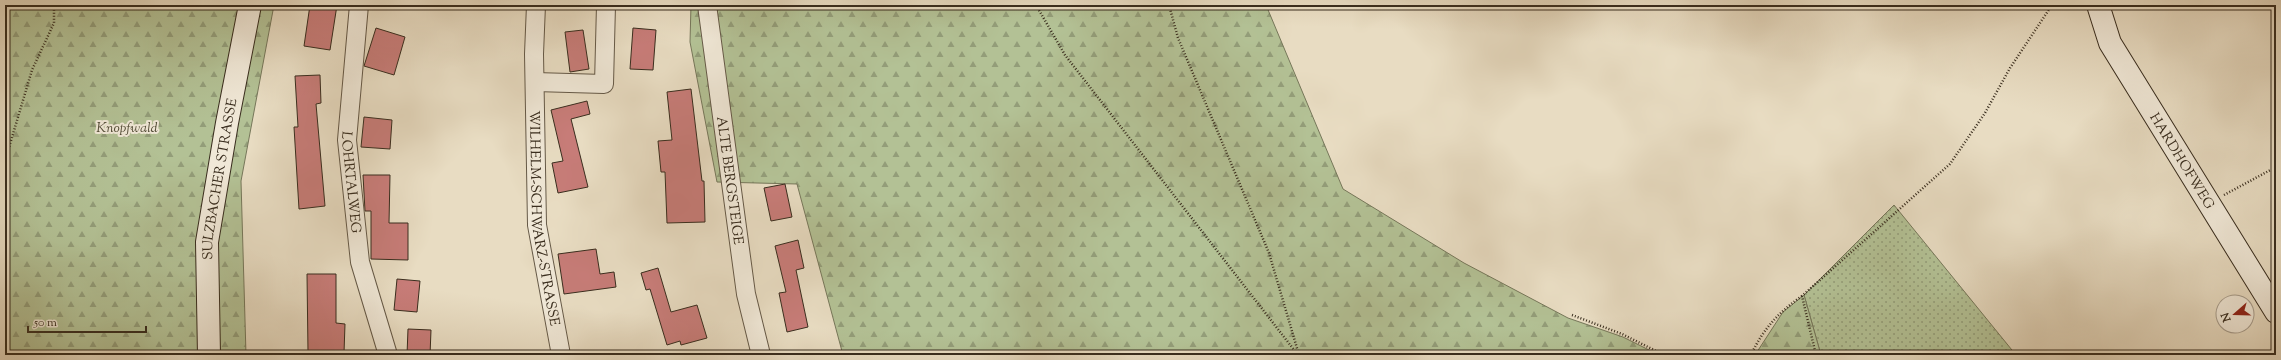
<svg xmlns="http://www.w3.org/2000/svg" width="2281" height="360" viewBox="0 0 2281 360" font-family="'Sorts Mill Goudy',serif">
  <style>
    .grass { fill: url(#grass-dots); stroke: #76775a }
    .forest { fill: url(#forest-firs); stroke: #76775a }
    .building { fill: #c77c78; stroke: #392d1e }
    .lines { fill: none; stroke-linecap: round; stroke-linejoin: round }
    .street-casing { stroke: #655947; stroke-width: 20 }
    .secondary-casing { stroke: #392d1e; stroke-width: 24 }
    .path { stroke: #392d1e; stroke-width: 2.5; stroke-dasharray: 1 2; stroke-linecap: butt }
    .street { stroke: #f0e8d7; stroke-width: 18 }
    .secondary { stroke: #f0e8d7; stroke-width: 22 }
    .labels { text-anchor: middle; stroke-width: 4; stroke-linejoin: round; paint-order: stroke }
    .park-label { font-size: 14px; font-style: italic; fill: #514b36; stroke: #f0e8d7 }
    .street-label { font-size: 14px; fill: #392d1e; stroke: #f0e8d7 }
  </style>
  <defs>
    <pattern id="grass-dots" width="8" height="8" patternUnits="userSpaceOnUse"><rect width="8" height="8" fill="#b3c195"/><path d="M2 2h.1M6 6h.1" fill="none" stroke="#939d79" stroke-width="1.8" stroke-linecap="round"/></pattern>
    <pattern id="forest-firs" width="22" height="20" patternUnits="userSpaceOnUse"><rect width="22" height="20" fill="#b3c195"/><path d="M5 1l3.5 6h-7zM16 11l3.5 6h-7z" fill="#939d79"/></pattern>
  </defs>
  <rect width="100%" height="100%" fill="#e8dcc2"/>
  <filter id="stains"><feTurbulence type="fractalNoise" baseFrequency=".005" numOctaves="4"/><feColorMatrix values="0 0 0 0 .2 0 0 0 0 .09 0 0 0 0 .02 0 0 0 .5 -.17"/></filter>
  <radialGradient id="worn" r=".72"><stop offset=".6" stop-color="#630" stop-opacity="0"/><stop offset="1" stop-color="#630" stop-opacity=".3"/></radialGradient>
  <path class="grass" d="M1894 205 2016 355H1821L1804 295Z"/>
  <path class="forest" d="M5 5H274L241 181 246 355H5Z
    M691 5H1266L1343 189 1464 263 1568 318 1623 337 1659 355H843L797 184 717 182 690 42Z
    M1804 295 1821 355H1755L1783 312Z"/>
  <path class="building" d="M310 5H337L330 50 304 46Z
    M376 28 405 37 394 75 364 66Z
    M633 28 656 30 653 70 630 69Z
    M583 30 589 69 570 72 565 32Z
    M320 75 321 103 316 104 325 206 299 209 294 127H298L295 76Z
    M691 89 702 181H704L705 222 667 223 665 172H661L658 141 672 140 667 92Z
    M587 101 590 114 571 119 588 187 558 193 552 163 563 161 551 110Z
    M364 117 392 120 390 149 361 147Z
    M363 175H390L389 223H408V260L371 259V211H365Z
    M785 184 792 217 771 221 764 188Z
    M798 240 804 268 796 270 808 327 787 332 779 293 786 292 775 246Z
    M596 249 600 274 614 272 616 287 564 294 558 254Z
    M658 268 671 312 697 305 707 338 681 345 680 341 667 345 650 289 646 290 641 273Z
    M307 274H336V323L345 324 344 353 308 352Z
    M397 279 420 281 417 312 394 310Z
    M408 329 431 330 430 355H407Z"/>
  <g class="lines">
    <g class="street-casing">
      <g id="street">
        <path id="s1" d="M359 5 347 140 360 262 388 355"/>
        <path id="s2" d="M536 5 534 54 537 225 561 355"/>
        <path id="s3" d="M707 5 746 294 761 355"/>
        <path d="M535 82 604 84 606 5"/>
      </g>
    </g>
    <g class="secondary-casing">
      <g id="secondary">
        <path id="s4" d="M2098 5 2110 43 2276 312"/>
        <path id="s5" d="M209 355 207 242 227 123 250 5"/>
      </g>
    </g>
    <path class="path" d="M1036 5 1065 55 1298 355
      M1169 5 1178 38 1269 253 1299 355
      M5 161 32 70 54 23V5
      M2224 195 2276 167
      M1572 315 1622 334 1664 355
      M1751 355C1763 329 1779 312 1802 296
      M1816 355 1802 296 1950 164 1985 113 2010 68 2052 5"/>
    <use href="#street" class="street"/>
    <use href="#secondary" class="secondary"/>
  </g>
  <g class="labels">
    <g class="park-label">
      <text x="127" y="132">Knopfwald</text>
    </g>
    <g class="street-label">
      <text dy="5" stroke="none"><textPath href="#s4" startOffset="178">HARDHOFWEG</textPath></text>
      <text dy="5" stroke="none"><textPath href="#s5" startOffset="177">SULZBACHER STRASSE</textPath></text>
      <text dy="5" stroke="none"><textPath href="#s3" startOffset="177">ALTE BERGSTEIGE</textPath></text>
      <text dy="5" stroke="none"><textPath href="#s1" startOffset="178">LOHRTALWEG</textPath></text>
      <text dy="5" stroke="none"><textPath href="#s2" startOffset="214">WILHELM-SCHWARZ-STRASSE</textPath></text>
    </g>
  </g>
  <rect width="2281" height="360" fill="none" stroke="#e8dcc2" stroke-width="20"/>
  <rect x="6" y="6" width="2269" height="348" fill="none" stroke="#392d1e" stroke-width="2"/>
  <rect x="10" y="10" width="2261" height="340" fill="none" stroke="#392d1e"/>
  <g transform="translate(2235 314) rotate(250)"><circle r="19" fill="#f0e8d7" stroke="#a79d8d"/>
  <path d="M0-3L7 15L0 10L-7 15Z" fill="#8f2418"/>
  <text y="-6" font-size="11" font-weight="bold" text-anchor="middle" fill="#392d1e">N</text>
  </g>
  <path d="M28 326v6h118v-6" fill="none" stroke="#392d1e" stroke-width="2"/>
  <text x="34" y="326" font-size="12" fill="#392d1e" stroke="#f0e8d7" stroke-width="3" paint-order="stroke">50 m</text>
  <rect width="100%" height="100%" filter="url(#stains)"/>
  <rect width="100%" height="100%" fill="url(#worn)"/>
</svg>
